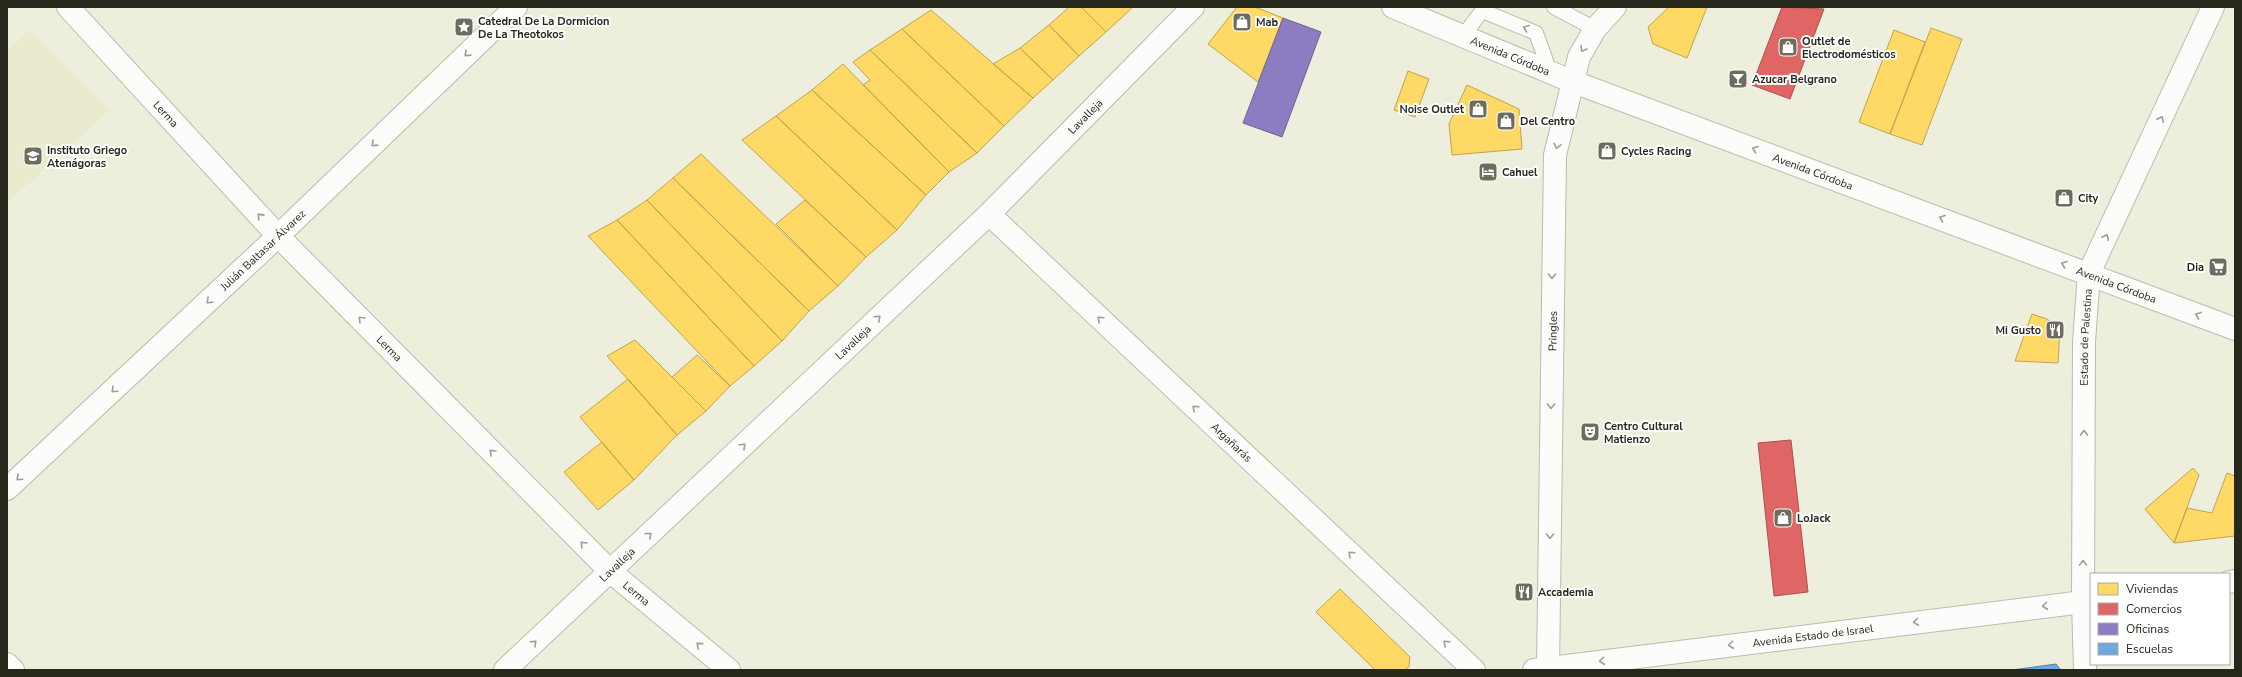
<svg xmlns="http://www.w3.org/2000/svg" width="2242" height="677" viewBox="0 0 2242 677" font-family="'Nunito Sans',sans-serif">
  <style>
    .built { fill: #eaebce }
    .homes { fill: #ffd966; stroke: #bea450 }
    .shops { fill: #e06666; stroke: #a85350 }
    .offices { fill: #8e7cc3; stroke: #6f6391 }
    .schools { fill: #6fa8dc; stroke: #5982a2 }
    .lines { fill: none; stroke-linecap: round; stroke-linejoin: round }
    .service-casing { stroke: #bbbbae; stroke-width: 16 }
    .minor-casing { stroke: #bbbbae; stroke-width: 24 }
    .secondary-casing { stroke: #bbbbae; stroke-width: 24 }
    .primary-casing { stroke: #bbbbae; stroke-width: 24 }
    .service { stroke: #fcfcfa; stroke-width: 14 }
    .minor { stroke: #fcfcfa; stroke-width: 22 }
    .secondary { stroke: #fcfcfa; stroke-width: 22 }
    .primary { stroke: #fcfcfa; stroke-width: 22 }
    .oneway { stroke: #9c9d96 }
    .labels { text-anchor: middle; stroke-width: 4; stroke-linejoin: round; paint-order: stroke }
    .poi-label { font-size: 11px; font-weight: bold; fill: #27281c; stroke: #fff; text-anchor: start }
    .street-label { font-size: 11px; fill: #27281c; stroke: #fff }
  </style>
  <rect width="100%" height="100%" fill="#edeedc"/>
  <path class="built" d="M30 30 110 110 7 203V52Z"/>
  <path class="homes" d="M1069 7H1081L1106 32 1079 56 1049 25Z
    M1081 7H1133L1106 32Z
    M1237 7H1255L1283 18 1258 82 1208 44Z
    M1669 7H1707L1687 58 1653 44 1648 27Z
    M931 10 1033 98 1004 126 902 29Z
    M1049 25 1079 56 1053 80 1020 48Z
    M1931 28 1962 39 1922 145 1890 134Z
    M902 29 1004 126 977 153 870 50Z
    M1894 30 1925 42 1890 134 1859 122Z
    M1020 48 1053 80 1033 98 993 64Z
    M870 50 977 153 949 172 863 85 870 80 853 62Z
    M843 64 949 172 926 195 812 90Z
    M1408 71 1429 79 1415 117 1394 110Z
    M1467 85 1519 109 1522 149 1452 155 1449 124Z
    M812 90 926 195 897 230 776 116Z
    M776 116 897 230 866 257 742 140Z
    M701 154 838 286 809 311 673 178Z
    M673 178 809 311 782 341 647 200Z
    M647 200 782 341 754 366 617 220Z
    M805 200 866 257 838 286 776 224Z
    M617 220 754 366 730 386 588 236Z
    M2032 314 2047 319 2060 329 2058 363 2015 361Z
    M635 340 706 411 677 435 607 356Z
    M697 355 730 386 706 411 672 377Z
    M628 379 677 435 634 480 580 417Z
    M602 442 634 480 598 510 564 472Z
    M2193 468 2199 475 2174 543 2145 509Z
    M2227 473 2235 476V536L2174 543 2187 508 2212 513Z
    M1340 589 1410 657 1409 667 1404 670H1375L1316 612Z"/>
  <path class="shops" d="M1782 7 1824 9 1790 99 1752 85Z
    M1791 440 1808 592 1774 596 1758 443Z"/>
  <path class="offices" d="M1283 18 1321 32 1282 137 1243 123Z"/>
  <path class="schools" d="M2056 664 2061 670H2012Z"/>
  <g class="lines">
    <g class="service-casing">
      <path id="service" d="M1554 7 1595 29
        M1483 11 1536 33 1550 72
        M1463 36 1485 7"/>
    </g>
    <g class="minor-casing">
      <g id="minor">
        <path id="s1" d="M68 7 278 236 611 572 729 670"/>
        <path id="s2" d="M989 214 1474 670"/>
        <path id="s3" d="M7 489 278 236 516 7"/>
        <path d="M7 664 13 670"/>
        <path id="s4" d="M505 670 989 214 1193 7"/>
        <path id="s5" d="M1548 670 1555 155 1579 57 1595 29 1615 7"/>
        <path id="s6" d="M2085 670 2083 602 2084 342 2089 273 2213 7"/>
      </g>
    </g>
    <g class="secondary-casing">
      <g id="secondary">
        <path d="M2229 582 2235 581"/>
        <path id="s7" d="M1534 670 2091 601"/>
      </g>
    </g>
    <g class="primary-casing">
      <g id="primary">
        <path id="s8" d="M1393 7 1571 81 2235 329"/>
      </g>
    </g>
    <use href="#service" class="service"/>
    <use href="#minor" class="minor"/>
    <use href="#secondary" class="secondary"/>
    <use href="#primary" class="primary"/>
  </g>
  <defs><path id="oneway-chevron" d="M-2-3.5L2.5 0L-2 3.5" fill="none" stroke-width="1.6" stroke-linecap="round" stroke-linejoin="round"/></defs>
  <g class="oneway">
    <use href="#oneway-chevron" transform="translate(1526 28) rotate(-158)"/>
    <use href="#oneway-chevron" transform="translate(1583 49) rotate(121)"/>
    <use href="#oneway-chevron" transform="translate(467 54) rotate(136)"/>
    <use href="#oneway-chevron" transform="translate(2161 119) rotate(-65)"/>
    <use href="#oneway-chevron" transform="translate(374 144) rotate(136)"/>
    <use href="#oneway-chevron" transform="translate(1557 146) rotate(103)"/>
    <use href="#oneway-chevron" transform="translate(1755 149) rotate(-160)"/>
    <use href="#oneway-chevron" transform="translate(260 216) rotate(-132)"/>
    <use href="#oneway-chevron" transform="translate(1942 218) rotate(-160)"/>
    <use href="#oneway-chevron" transform="translate(2106 237) rotate(-65)"/>
    <use href="#oneway-chevron" transform="translate(2064 264) rotate(-160)"/>
    <use href="#oneway-chevron" transform="translate(1552 276) rotate(91)"/>
    <use href="#oneway-chevron" transform="translate(209 301) rotate(137)"/>
    <use href="#oneway-chevron" transform="translate(2198 315) rotate(-160)"/>
    <use href="#oneway-chevron" transform="translate(878 318) rotate(-43)"/>
    <use href="#oneway-chevron" transform="translate(361 319) rotate(-135)"/>
    <use href="#oneway-chevron" transform="translate(1100 319) rotate(-137)"/>
    <use href="#oneway-chevron" transform="translate(114 390) rotate(137)"/>
    <use href="#oneway-chevron" transform="translate(1551 406) rotate(91)"/>
    <use href="#oneway-chevron" transform="translate(1195 408) rotate(-137)"/>
    <use href="#oneway-chevron" transform="translate(2084 433) rotate(-90)"/>
    <use href="#oneway-chevron" transform="translate(743 446) rotate(-43)"/>
    <use href="#oneway-chevron" transform="translate(492 452) rotate(-135)"/>
    <use href="#oneway-chevron" transform="translate(19 478) rotate(137)"/>
    <use href="#oneway-chevron" transform="translate(649 535) rotate(-43)"/>
    <use href="#oneway-chevron" transform="translate(1550 536) rotate(91)"/>
    <use href="#oneway-chevron" transform="translate(583 544) rotate(-135)"/>
    <use href="#oneway-chevron" transform="translate(1351 554) rotate(-137)"/>
    <use href="#oneway-chevron" transform="translate(2083 563) rotate(-90)"/>
    <use href="#oneway-chevron" transform="translate(2045 606) rotate(173)"/>
    <use href="#oneway-chevron" transform="translate(1916 622) rotate(173)"/>
    <use href="#oneway-chevron" transform="translate(534 643) rotate(-43)"/>
    <use href="#oneway-chevron" transform="translate(1446 643) rotate(-137)"/>
    <use href="#oneway-chevron" transform="translate(699 645) rotate(-140)"/>
    <use href="#oneway-chevron" transform="translate(1731 645) rotate(173)"/>
    <use href="#oneway-chevron" transform="translate(1602 661) rotate(173)"/>
  </g>
  <defs>
    <g id="shop-square" transform="scale(1)"><rect x="-9" y="-9" width="18" height="18" rx="4" fill="#6c6d5f" stroke="#fff"/><path d="M-5-2.5h2.3a2.7 3.5 0 0 1 5.4 0H5L5.5 6h-11ZM-1.5-2.5h3a1.5 2.3 0 0 0-3 0Z" fill="#fff"/></g>
    <g id="sight-square" transform="scale(1)"><rect x="-9" y="-9" width="18" height="18" rx="4" fill="#6c6d5f" stroke="#fff"/><path d="M0-6L1.8-2.2L6-1.7L2.9 1.2L3.7 5.4L0 3.3L-3.7 5.4L-2.9 1.2L-6-1.7L-1.8-2.2Z" fill="#fff"/></g>
    <g id="bar-square" transform="scale(1)"><rect x="-9" y="-9" width="18" height="18" rx="4" fill="#6c6d5f" stroke="#fff"/><path d="M-6-5H6L.8 .8V4.5H3.5V6h-7V4.5H-.8V.8Z" fill="#fff"/></g>
    <g id="school-square" transform="scale(1)"><rect x="-9" y="-9" width="18" height="18" rx="4" fill="#6c6d5f" stroke="#fff"/><path d="M0-5L7-2L0 1L-7-2ZM-4 1L0 2.5L4 1V4Q0 6-4 4Z" fill="#fff"/></g>
    <g id="hotel-square" transform="scale(1)"><rect x="-9" y="-9" width="18" height="18" rx="4" fill="#6c6d5f" stroke="#fff"/><path d="M-6-4.5h1.5V1H6V5H4.5V3h-9V5H-6ZM-4 0a1.8 1.8 0 1 1 3.6 0ZM.5 0V-2.5h3Q6-2.5 6 0Z" fill="#fff"/></g>
    <g id="supermarket-square" transform="scale(1)"><rect x="-9" y="-9" width="18" height="18" rx="4" fill="#6c6d5f" stroke="#fff"/><path d="M-6-5.5h2.5l.6 2H6L4.5 2H-2.5L-4.4-4H-6ZM-1.5 3.2a1.3 1.3 0 1 0 .1 0ZM3 3.2a1.3 1.3 0 1 0 .1 0Z" fill="#fff"/></g>
    <g id="restaurant-square" transform="scale(1)"><rect x="-9" y="-9" width="18" height="18" rx="4" fill="#6c6d5f" stroke="#fff"/><path d="M-5-6h1v4h1v-4h1v4h1v-4h1v5L-1.5 .5V6h-2V.5L-5-1ZM5-6V6H3V1.5H1.5Q1.5-4 5-6Z" fill="#fff"/></g>
    <g id="theatre-square" transform="scale(1)"><rect x="-9" y="-9" width="18" height="18" rx="4" fill="#6c6d5f" stroke="#fff"/><path d="M-5-5.5Q0-4 5-5.5V0Q5 5 0 6Q-5 5-5 0ZM-3.3-2.5H-1v1.5H-3.3ZM1-2.5H3.3v1.5H1ZM-2.8 1Q0 5.5 2.8 1Z" fill="#fff"/></g>
  </defs>
  <g fill-rule="evenodd">
    <use href="#shop-square" x="1242" y="22"/>
    <use href="#sight-square" x="464" y="27"/>
    <use href="#shop-square" x="1788" y="47"/>
    <use href="#bar-square" x="1738" y="79"/>
    <use href="#shop-square" x="1478" y="109"/>
    <use href="#shop-square" x="1506" y="121"/>
    <use href="#shop-square" x="1607" y="151"/>
    <use href="#school-square" x="33" y="156"/>
    <use href="#hotel-square" x="1488" y="172"/>
    <use href="#shop-square" x="2064" y="198"/>
    <use href="#supermarket-square" x="2218" y="267"/>
    <use href="#restaurant-square" x="2055" y="330"/>
    <use href="#theatre-square" x="1590" y="432"/>
    <use href="#shop-square" x="1783" y="518"/>
    <use href="#restaurant-square" x="1524" y="592"/>
  </g>
  <g class="labels">
    <g class="poi-label">
      <text x="478" y="25">Catedral De La Dormicion<tspan x="478" dy="13">De La Theotokos</tspan></text>
      <text x="1256" y="26">Mab</text>
      <text x="1802" y="45">Outlet de<tspan x="1802" dy="13">Electrodomésticos</tspan></text>
      <text x="1752" y="83">Azucar Belgrano</text>
      <text x="1464" y="113" text-anchor="end">Noise Outlet</text>
      <text x="1520" y="125">Del Centro</text>
      <text x="47" y="154">Instituto Griego<tspan x="47" dy="13">Atenágoras</tspan></text>
      <text x="1621" y="155">Cycles Racing</text>
      <text x="1502" y="176">Cahuel</text>
      <text x="2078" y="202">City</text>
      <text x="2204" y="271" text-anchor="end">Dia</text>
      <text x="2041" y="334" text-anchor="end">Mi Gusto</text>
      <text x="1604" y="430">Centro Cultural<tspan x="1604" dy="13">Matienzo</tspan></text>
      <text x="1797" y="522">LoJack</text>
      <text x="1538" y="596">Accademia</text>
    </g>
    <g class="street-label">
      <text dy="4" stroke="none"><textPath href="#s8" startOffset="127">Avenida Córdoba</textPath></text>
      <text dy="4" stroke="none"><textPath href="#s1" startOffset="145">Lerma</textPath></text>
      <text dy="4" stroke="none"><textPath href="#s4" startOffset="802">Lavalleja</textPath></text>
      <text dy="4" stroke="none"><textPath href="#s8" startOffset="451">Avenida Córdoba</textPath></text>
      <text dy="4" stroke="none"><textPath href="#s3" startOffset="350">Julián Baltasar Álvarez</textPath></text>
      <text dy="4" stroke="none"><textPath href="#s8" startOffset="775">Avenida Córdoba</textPath></text>
      <text dy="4" stroke="none"><textPath href="#s5" startOffset="339">Pringles</textPath></text>
      <text dy="4" stroke="none"><textPath href="#s6" startOffset="333">Estado de Palestina</textPath></text>
      <text dy="4" stroke="none"><textPath href="#s4" startOffset="478">Lavalleja</textPath></text>
      <text dy="4" stroke="none"><textPath href="#s1" startOffset="469">Lerma</textPath></text>
      <text dy="4" stroke="none"><textPath href="#s2" startOffset="333">Argañarás</textPath></text>
      <text dy="4" stroke="none"><textPath href="#s4" startOffset="154">Lavalleja</textPath></text>
      <text dy="4" stroke="none"><textPath href="#s1" startOffset="817">Lerma</textPath></text>
      <text dy="4" stroke="none"><textPath href="#s7" startOffset="281">Avenida Estado de Israel</textPath></text>
    </g>
  </g>
  <rect width="2242" height="677" fill="none" stroke="#27281c" stroke-width="16"/>
  <rect x="2090" y="573" width="140" height="92" fill="#ffffff" stroke="#a9a9a4"/>
  <rect x="2098" y="583" width="20" height="12" fill="#ffd966" stroke="#a9a9a4"/>
  <text x="2126" y="593" font-size="12" fill="#27281c">Viviendas</text>
  <rect x="2098" y="603" width="20" height="12" fill="#e06666" stroke="#a9a9a4"/>
  <text x="2126" y="613" font-size="12" fill="#27281c">Comercios</text>
  <rect x="2098" y="623" width="20" height="12" fill="#8e7cc3" stroke="#a9a9a4"/>
  <text x="2126" y="633" font-size="12" fill="#27281c">Oficinas</text>
  <rect x="2098" y="643" width="20" height="12" fill="#6fa8dc" stroke="#a9a9a4"/>
  <text x="2126" y="653" font-size="12" fill="#27281c">Escuelas</text>
</svg>
